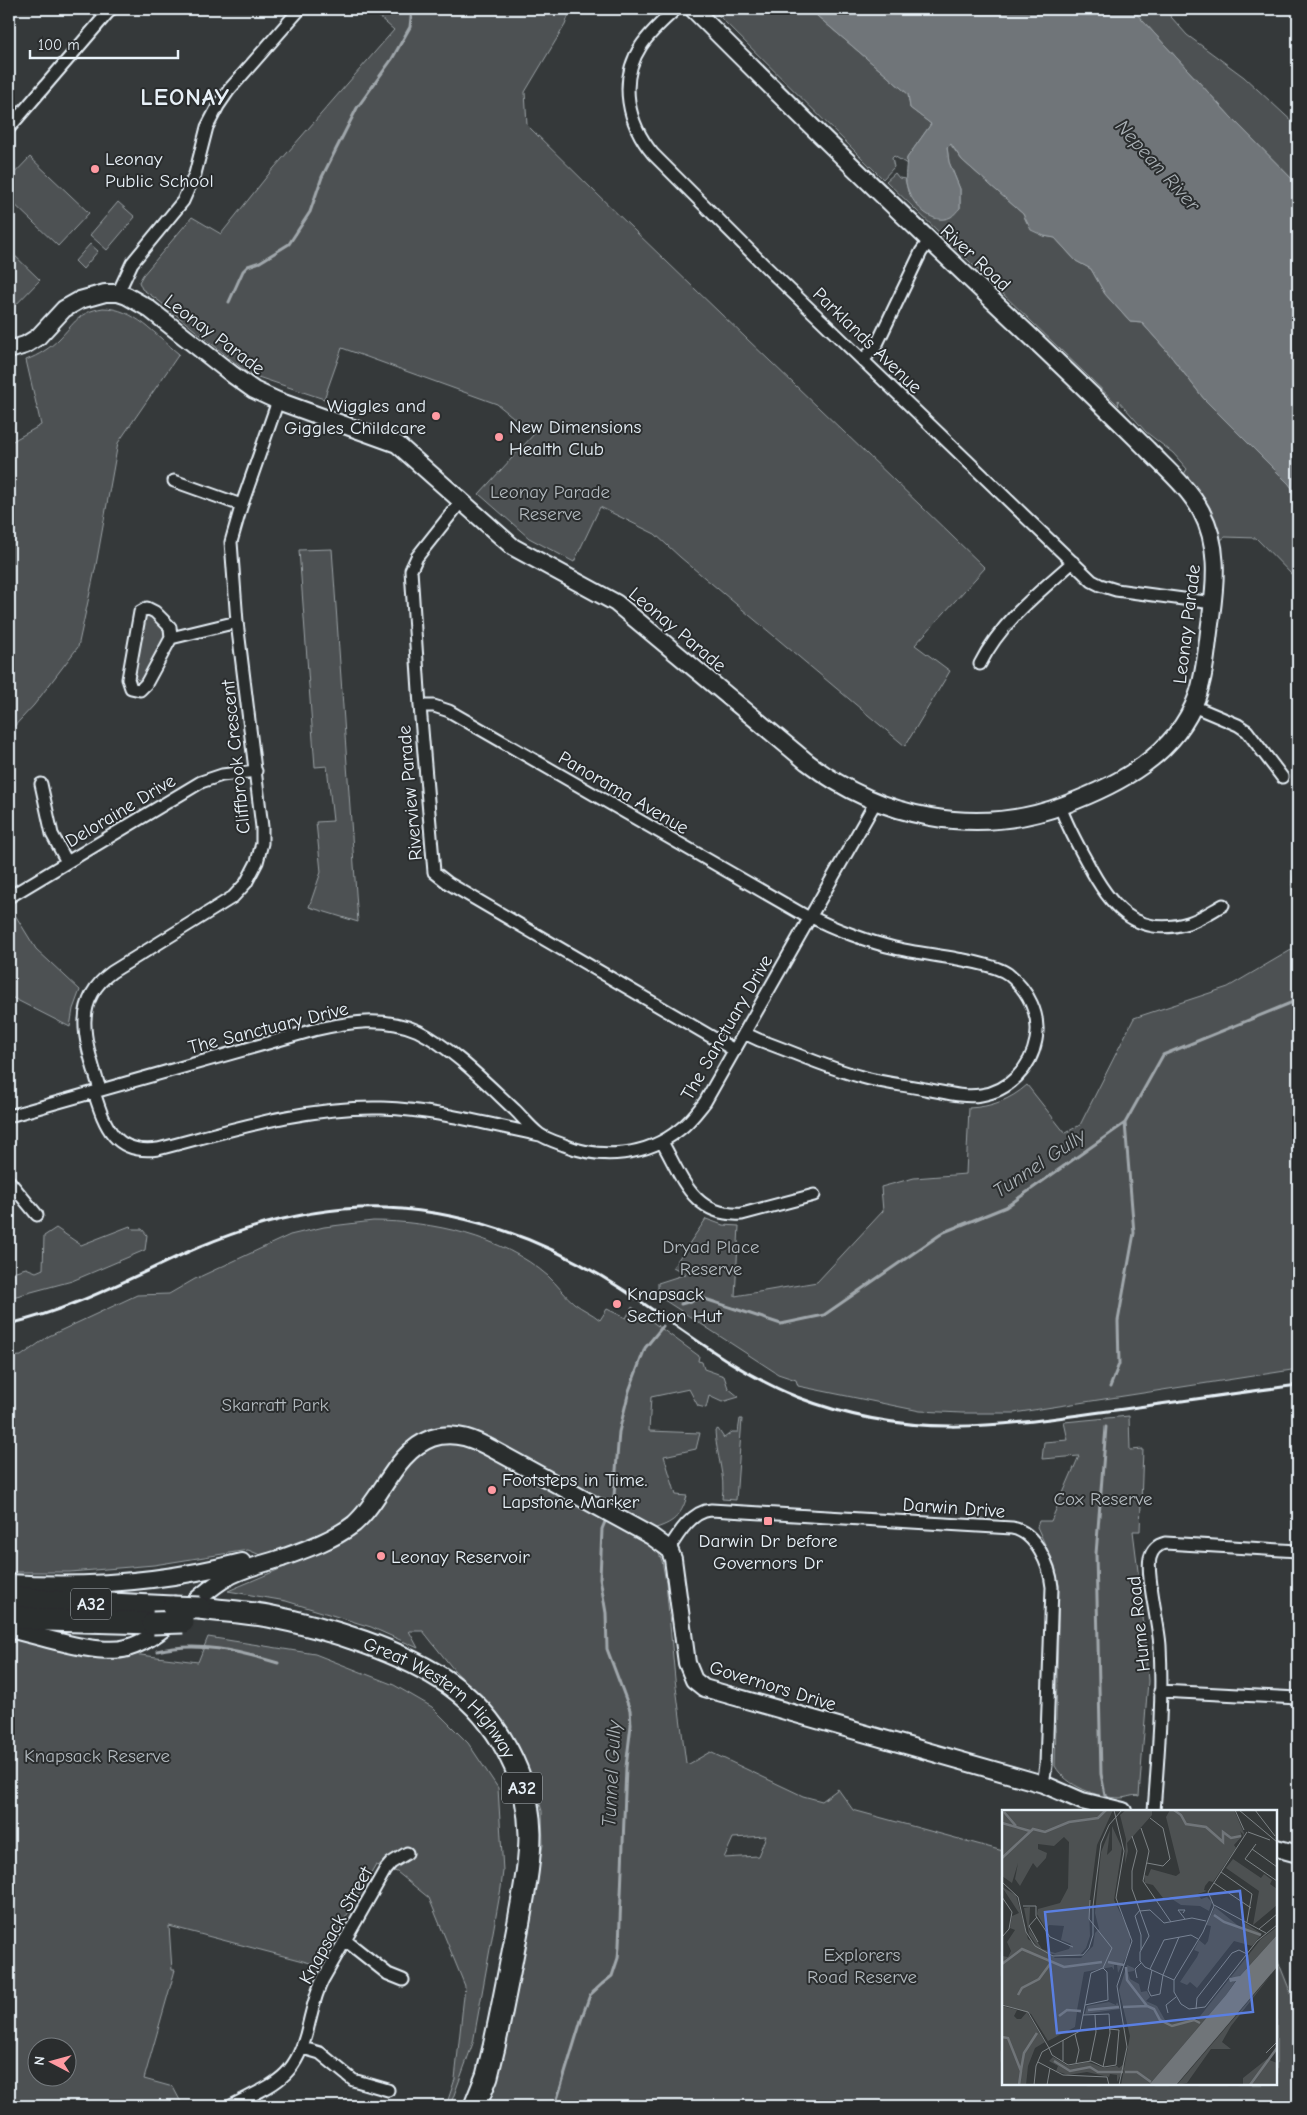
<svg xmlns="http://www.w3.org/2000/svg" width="1307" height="2115" viewBox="0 0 1307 2115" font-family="'Comic Neue',sans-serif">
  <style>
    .green { fill: #4d5152; stroke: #9aa1a5; fill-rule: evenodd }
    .water { fill: #707579; stroke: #a0a7ac }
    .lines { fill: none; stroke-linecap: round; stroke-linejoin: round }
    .stream { stroke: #a0a7ac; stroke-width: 3 }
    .street-casing { stroke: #e8f1f8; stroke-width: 15 }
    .secondary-casing { stroke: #e8f1f8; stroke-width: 20 }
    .highway-casing { stroke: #e8f1f8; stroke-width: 25 }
    .street { stroke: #2a2d2e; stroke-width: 11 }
    .secondary { stroke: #2a2d2e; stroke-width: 16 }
    .highway { stroke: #2a2d2e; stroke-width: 21 }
    .rail { stroke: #e8f1f8; stroke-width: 3 }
    .highway-bridge-casing { stroke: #e8f1f8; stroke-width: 25; stroke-linecap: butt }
    .highway-bridge { stroke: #2a2d2e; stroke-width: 21 }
    .poi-dot { fill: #ff9aa2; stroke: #2a2d2e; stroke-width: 2 }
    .labels { text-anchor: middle; stroke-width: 4; stroke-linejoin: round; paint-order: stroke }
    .shield { fill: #2a2d2e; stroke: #afb6bb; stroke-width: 1 }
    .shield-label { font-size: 18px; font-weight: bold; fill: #e8f1f8 }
    .poi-label { font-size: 19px; fill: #e8f1f8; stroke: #2a2d2e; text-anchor: start }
    .street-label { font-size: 19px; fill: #e8f1f8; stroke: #2a2d2e }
    .park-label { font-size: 19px; fill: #b2b9be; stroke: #2a2d2e }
    .water-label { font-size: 20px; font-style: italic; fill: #acb3b8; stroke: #2a2d2e }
    .district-label { font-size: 24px; font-weight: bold; letter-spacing: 1px; fill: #e8f1f8; stroke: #2a2d2e }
    .inset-river { fill: none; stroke: #707579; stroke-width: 2.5 }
    .inset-road { fill: none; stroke: #7d8386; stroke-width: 1 }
    .view { fill: #5a7fe2; fill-opacity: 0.15; stroke: #5a7fe2; stroke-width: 2.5 }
    .inset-edge { fill: none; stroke: #e8f1f8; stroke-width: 2.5 }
  </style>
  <rect width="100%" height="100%" fill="#35393a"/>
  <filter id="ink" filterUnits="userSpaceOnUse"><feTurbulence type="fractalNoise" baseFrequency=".02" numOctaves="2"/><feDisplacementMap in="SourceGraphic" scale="10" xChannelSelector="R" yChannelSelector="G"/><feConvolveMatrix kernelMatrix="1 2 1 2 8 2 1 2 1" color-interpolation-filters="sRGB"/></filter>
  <g filter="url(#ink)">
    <path class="green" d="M370 9H571L565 25 525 92 527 125C678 275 833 420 985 568L915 645 950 671 905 746 680 557 655 534 600 507 574 562 529 538 479 494 534 434 497 404 342 348 324 399 249 374 159 301 142 289 139 282 143 275 192 217 221 234 268 175 394 30Z
      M712 9H809L908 94 910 108 931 124 907 158V164L894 156 892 158 894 167 883 179Z
      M1132 9H1164L1187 35 1244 77 1298 127V185L1230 116Z
      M950 144 962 160 1023 214 1027 223 1044 236 1055 238 1076 261 1091 269 1105 294 1130 322 1142 323 1166 350 1204 399 1289 484 1298 496V581L1256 538 1225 537 1221 540C1213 514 1202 494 1184 474L1187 469 1173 453 1146 432 1118 400 1119 406 886 181 895 173 899 178 905 179 908 192 960 208V189L949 162 947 147Z
      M30 157 89 213 58 246 9 199V179Z
      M118 202 135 217 107 250 90 235Z
      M90 244 98 251 83 269 75 261Z
      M9 250 40 280 9 312Z
      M103 308C134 308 157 336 179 354L118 443 96 565 78 647 34 705 9 732V443L41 425 26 360C39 355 50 348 59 339 75 323 78 312 103 308Z
      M332 549 358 922 309 907 321 872 316 822 333 821 327 766 315 767 299 550Z
      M147 616C157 617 165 628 164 638L144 677 138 680 134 676 143 619Z
      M1298 846V1369L1014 1413H962L920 1411 798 1386 796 1380 778 1374 658 1296V1283L686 1274 673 1267 706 1219 723 1225 739 1226 735 1296 817 1282 883 1211 881 1187 914 1178 966 1174 969 1108C991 1107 1010 1100 1027 1085L1065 1133 1080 1125 1134 1018 1228 987 1298 946 1292 882Z
      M12 910 36 949 80 990 73 1009 70 1027 9 996V912Z
      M373 1221C432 1221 502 1236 548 1276 557 1284 565 1296 574 1303 583 1310 592 1313 600 1320L607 1309 626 1318 632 1307 699 1356 698 1361 702 1362 704 1369 724 1376 728 1388 739 1397 722 1402 709 1396 706 1408 698 1406 689 1389 651 1397 649 1431 700 1433 696 1449 664 1456 676 1495 687 1496C681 1517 673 1523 653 1529L647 1542 657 1549 662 1561 666 1582 675 1679 686 1763 689 1764 710 1752 803 1796 822 1801 838 1789 853 1810 1003 1851V2084H1276V1956L1298 2011V2106H486L503 2058 543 1845 542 1811 532 1779 515 1740 484 1699 454 1670 423 1631H409L418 1648 371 1627 286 1601 228 1591 287 1566 248 1550 154 1565 70 1572H9V1357L21 1356 49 1336 137 1295 169 1294 195 1279 290 1235 324 1227ZM766 1836 758 1856 724 1858 733 1838Z
      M130 1226 133 1229H142L147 1235 145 1250 72 1281 9 1298V1273L26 1268 36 1272 43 1269 44 1236 56 1228 81 1245Z
      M1129 1416 1130 1450 1143 1449 1140 1531H1133L1142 1603 1148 1681 1139 1796C1133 1794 1127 1798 1120 1798 1098 1798 1066 1786 1055 1766L1059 1585 1055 1566 1037 1527 1039 1521H1051L1079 1456 1042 1459 1044 1442 1068 1440 1064 1422Z
      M740 1419H742L736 1500 722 1499C726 1476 716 1454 715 1431L718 1429 724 1438 732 1432H738Z
      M208 1637 315 1654 394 1685 432 1707 468 1743 498 1788 503 1871 501 1888 473 2043 450 2106H446L455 2079 465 1986 429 1898 397 1872 376 1865 318 1965 169 1926 172 1970H175L144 2079 173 2087 183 2106H9V1639L198 1662ZM38 2048H68V2078H38Z"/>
    <path class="water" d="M809 9H1132L1230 116 1298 185V496L1289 484 1204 399 1166 350 1142 323 1130 322 1105 294 1091 269 1076 261 1055 238 1044 236 1031 230 1023 214 962 160 951 144 947 147 949 162 960 189V208C957 211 954 215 951 217 933 226 914 206 908 190 904 180 906 169 907 158L931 124 910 108 908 94Z"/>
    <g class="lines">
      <path class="stream" d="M229 302 243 271 248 266 260 262 289 244 310 212 322 177 357 108 392 59 410 27 412 9
        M681 1304 702 1298 781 1324 824 1315 944 1232 1006 1207 1125 1123 1163 1055 1293 1002 1298 992
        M1110 1387 1119 1364 1118 1321 1134 1233 1125 1123
        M1106 1427 1096 1554 1101 1774 1106 1800
        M610 1509 614 1496 619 1432 629 1391 645 1348 663 1326
        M157 1651C198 1641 238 1651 278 1663
        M555 2106 583 2014 590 1995 602 1984 612 1976 618 1958 619 1946 626 1767 631 1725 630 1710 607 1649 606 1613 600 1578 602 1529 607 1517"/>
      <g class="street-casing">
        <path id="street" d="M676 9C664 20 650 32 641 46 618 81 628 124 653 154L763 264 1092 581 1100 585 1116 590 1213 603
          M9 128 111 9
          M118 293 132 263 183 201 195 174 207 127 218 106 229 90 300 9
          M864 359 876 346 921 252 929 241
          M174 481 241 505
          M462 500 417 557 411 570 420 706 434 872 448 883 734 1050
          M171 638 170 627 155 612 147 608 140 612 128 679 131 688 140 690 146 684 171 638 237 622
          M980 664C1001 622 1038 593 1073 562
          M420 706H434L449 711 809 918
          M1193 706 1238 725 1247 731 1282 777
          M41 784 52 834 67 862
          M1060 806C1067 826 1077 844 1087 862 1108 903 1135 939 1188 923 1201 919 1212 911 1223 905
          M9 897 201 782 222 775 256 771
          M744 1033 759 1040C793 1052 827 1068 862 1077 882 1083 904 1085 925 1089 943 1092 963 1098 981 1095 1009 1091 1031 1068 1036 1040 1041 1015 1028 990 1008 974 989 960 922 955 895 948 872 943 831 928 810 916
          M100 1090C88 1048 68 1004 112 972L233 897 246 883 257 862 262 843V827L237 622 231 542 241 507 278 401
          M94 1092C105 1127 115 1155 158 1149 232 1130 305 1106 382 1108 436 1110 487 1124 540 1135
          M9 1116 314 1030C349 1022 384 1016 418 1031 451 1047 488 1085 515 1110 523 1118 531 1128 539 1134 546 1139 556 1142 564 1145 601 1160 647 1156 679 1130 690 1122 697 1112 705 1102L875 803
          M662 1142C682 1177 693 1217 742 1214L814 1195
          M9 1181 37 1215
          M669 1549C678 1534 692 1511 711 1510L1012 1528C1036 1532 1050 1566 1052 1587L1046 1765 1043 1784
          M1160 1691 1298 1698
          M1154 1811C1158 1757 1163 1701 1160 1646 1159 1625 1146 1575 1150 1558 1152 1550 1157 1545 1165 1543L1298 1551
          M345 1940 388 1974 403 1980
          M303 2048 320 2053 353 2080 388 2090
          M231 2106C275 2083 296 2079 308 2027 312 2011 315 1994 323 1979L385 1870 391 1863 407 1853"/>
      </g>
      <g class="secondary-casing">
        <path id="secondary" d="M9 350 25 345 38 337 64 309 80 300 105 293H118L127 296 148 308 233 375 254 390 278 401 397 444 513 547 616 603 807 762C880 818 976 838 1064 805 1118 785 1176 755 1197 697 1206 672 1207 643 1211 617 1216 580 1219 544 1201 511 1188 487 1165 468 1147 449 1107 409 1066 370 1025 331 912 225 802 118 693 9
          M9 1583C88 1588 164 1582 242 1562
          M9 1629C40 1636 98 1656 127 1648 164 1638 193 1597 226 1578 243 1568 263 1564 282 1558 307 1549 333 1540 354 1524 383 1499 394 1452 432 1438 455 1430 476 1440 496 1451L651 1536 669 1549 673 1559 687 1663 694 1680 704 1688 1043 1784 1082 1801 1123 1811
          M1276 1848 1298 1854"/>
      </g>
      <g class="highway-casing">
        <g id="highway">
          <path d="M9 1596 48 1601 173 1607"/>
          <path id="s1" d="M200 1608C222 1611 245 1612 268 1616 325 1627 404 1651 451 1685 498 1719 529 1777 530 1834 530 1864 524 1892 519 1921 511 1963 503 2005 494 2047L487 2076 475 2106"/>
          <path d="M9 1616 47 1620 153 1623"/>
        </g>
      </g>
      <use href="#street" class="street"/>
      <use href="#secondary" class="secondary"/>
      <use href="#highway" class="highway"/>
      <path class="rail" d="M9 1324C76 1309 137 1274 199 1247 258 1222 322 1206 386 1208 473 1212 550 1242 622 1289 680 1327 733 1371 797 1397 907 1440 996 1427 1108 1411 1171 1403 1235 1393 1298 1385"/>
      <g class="highway-bridge-casing">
        <path id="highway-bridge" d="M173 1607 200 1608
          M153 1623 183 1622"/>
      </g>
      <use href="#highway-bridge" class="highway-bridge"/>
    </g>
  </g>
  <g class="poi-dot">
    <circle cx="95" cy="169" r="5"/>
    <circle cx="436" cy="416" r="5"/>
    <circle cx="499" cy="437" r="5"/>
    <circle cx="617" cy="1304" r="5"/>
    <circle cx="492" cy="1490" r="5"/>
    <rect x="763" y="1516" width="10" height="10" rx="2.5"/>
    <circle cx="381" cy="1556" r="5"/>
  </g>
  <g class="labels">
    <g class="shield">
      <rect x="71" y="1588.5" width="40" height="31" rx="4"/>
      <rect x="502" y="1772.5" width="40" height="31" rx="4"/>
    </g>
    <g class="shield-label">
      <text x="91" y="1610">A32</text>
      <text x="522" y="1794">A32</text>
    </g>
    <g class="poi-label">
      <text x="105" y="165">Leonay<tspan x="105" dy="22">Public School</tspan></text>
      <text x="426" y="412" text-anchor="end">Wiggles and<tspan x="426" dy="22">Giggles Childcare</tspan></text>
      <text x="509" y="433">New Dimensions<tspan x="509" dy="22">Health Club</tspan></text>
      <text x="627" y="1300">Knapsack<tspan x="627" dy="22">Section Hut</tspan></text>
      <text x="502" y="1486">Footsteps in Time.<tspan x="502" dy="22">Lapstone Marker</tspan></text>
      <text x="768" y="1547" text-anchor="middle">Darwin Dr before<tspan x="768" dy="22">Governors Dr</tspan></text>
      <text x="391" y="1563">Leonay Reservoir</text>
    </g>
    <g class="street-label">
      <text transform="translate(976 257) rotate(43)" y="7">River Road</text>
      <text transform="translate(215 334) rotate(37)" y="7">Leonay Parade</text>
      <text transform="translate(868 340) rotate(44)" y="7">Parklands Avenue</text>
      <text transform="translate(1186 624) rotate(-83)" y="7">Leonay Parade</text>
      <text transform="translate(678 629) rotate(40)" y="7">Leonay Parade</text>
      <text transform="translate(235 757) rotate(-96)" y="7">Cliffbrook Crescent</text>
      <text transform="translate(624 792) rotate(30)" y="7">Panorama Avenue</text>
      <text transform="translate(409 793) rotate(-95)" y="7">Riverview Parade</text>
      <text transform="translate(120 810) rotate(-31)" y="7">Deloraine Drive</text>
      <text transform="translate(268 1027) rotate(-14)" y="7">The Sanctuary Drive</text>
      <text transform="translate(726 1027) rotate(-60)" y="7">The Sanctuary Drive</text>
      <text transform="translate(954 1507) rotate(4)" y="7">Darwin Drive</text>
      <text transform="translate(1138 1624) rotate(-96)" y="7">Hume Road</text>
      <text transform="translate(773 1685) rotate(17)" y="7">Governors Drive</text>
      <text dy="7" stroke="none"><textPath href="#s1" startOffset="264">Great Western Highway</textPath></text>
      <text transform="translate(335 1925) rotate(-61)" y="7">Knapsack Street</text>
    </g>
    <g class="park-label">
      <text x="550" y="498">Leonay Parade<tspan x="550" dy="22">Reserve</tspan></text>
      <text x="711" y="1253">Dryad Place<tspan x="711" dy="22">Reserve</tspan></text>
      <text x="275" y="1411">Skarratt Park</text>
      <text x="1103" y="1505">Cox Reserve</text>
      <text x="97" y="1762">Knapsack Reserve</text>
      <text x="862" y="1961">Explorers<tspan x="862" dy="22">Road Reserve</tspan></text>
    </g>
    <g class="water-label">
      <text transform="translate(1158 165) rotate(48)" y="7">Nepean River</text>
      <text transform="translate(1039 1163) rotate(-34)" y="7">Tunnel Gully</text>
      <text transform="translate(611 1774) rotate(-87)" y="7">Tunnel Gully</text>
    </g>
    <g class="district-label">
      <text x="185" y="105">LEONAY</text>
    </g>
  </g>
  <g transform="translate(1002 1810)">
    <rect width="275" height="275" fill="#35393a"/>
    <path d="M111 0 95 35 87 96 88 126 84 138 78 145 70 146 54 145 47 143 43 141 37 137 33 133 27 124 22 98 28 97 27 119 40 139 53 143 67 139 69 134 59 130 62 116 47 115 44 119 35 104 36 99 58 93 66 78 67 32 62 27 52 36 36 34V39L45 43 44 48 35 58 31 53 18 76 13 69 16 53 10 73 0 66V1ZM124 0H150V5L125 33 126 41 123 54 124 29 118 5ZM168 0H232L242 23 241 27V24L238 21 240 26 232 35 234 38 211 72 207 71 203 76 202 80 205 81 196 84 199 89 205 87 210 92 207 101 198 96 179 95 167 87 161 88 151 75 143 73 142 65 146 66 149 59 174 66 178 63 164 7ZM110 16 120 38 112 90 128 123V139L116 163 115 155H112V160L110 157 82 162 75 200 80 203 75 202 73 217 46 231 29 204 0 194V146L6 147 9 141 5 132 13 120 8 118 10 106 17 103 0 77 14 85 26 129 53 148H79L91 136 93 123 97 119 93 103 99 42 108 20 105 45 110 40ZM231 49 259 68 262 64 270 70 268 74 275 79V95L251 115 257 81 224 58ZM213 97 239 118 243 113 260 124 250 136 232 131 195 178 188 172 185 175 178 172 195 147 197 142 192 140 197 130 203 135 206 131 209 116 204 115ZM275 117V125L236 168 229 167 230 172 234 170 224 185 147 275H119L128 226 117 180 125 155 132 158V161L126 162 128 169 137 174 139 182 145 181 148 187 144 191 155 196 163 210H195L259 129ZM269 165 229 216 220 232 229 239H209L185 273 175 275ZM107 192 114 195 115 192 118 199 83 204 85 196ZM0 196 15 200 12 206 15 209H19L25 202 43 232 33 238 26 256 24 275H0ZM51 247 66 256 86 252 102 258 115 256 117 258 122 254V259L115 272V265L108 264 107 267 85 262 66 265 54 261 56 256 47 251ZM265 249 275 253V275H241V268Z" fill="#4d5152"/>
    <path d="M275 125V157L175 274 147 275 224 185 234 171 228 172 227 168 238 166Z" fill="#707579"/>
    <path class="inset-river" d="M172 0 179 5 184 14 204 17 221 32V22L229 28 239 26M2 2 14 16M0 13 28 21M0 48 31 19 43 22 67 12 96 8 104 0M212 105 222 112 259 125M106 152 122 155M0 154 20 139 62 157 100 152M124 157 125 170 145 196 152 199 158 210 170 216 192 210 198 213M16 185 20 178 37 169 48 154M121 197 145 196M86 200 117 197M57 206 65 200 79 201M0 227 6 228 19 261 17 275M52 251 68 261 88 257 96 262H121M19 260 22 243 35 223M123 262H135L149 272M248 275 275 238"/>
    <path class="inset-road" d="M112 0 122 41 114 88 130 131 115 176 125 237 117 275M233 0 242 20M237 0 275 32M253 0 273 26M139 18 147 41 141 71 169 112M245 22 206 82 212 96 201 122 172 170V182L179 194 187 199 203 197 255 131 275 115M246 22 268 30M130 26 135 41 130 61V79L147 126 138 142V151L143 157 172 170M254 34 243 49 275 71M250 39 275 57M145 53 161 56 168 49 161 18 148 8M219 62 250 84 245 112M0 72 16 87 24 122 33 136 51 146 81 145 87 138 91 125V96L99 33 107 15 120 0M212 73 249 98M0 87 10 102 7 119 0 127M212 95 264 123M21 96H34V106L48 127 71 137M138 100 133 106 139 125V140M138 101 148 100 162 113 190 108 204 111M181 103 183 100H176L183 109M35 107 27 116 36 132M257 119 275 104M148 159 162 130 189 125 196 129M150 160 146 180 149 186 158 184 161 165M161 165 177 127M135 168 133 159 139 153M0 195 26 202 47 238 78 221 89 163 101 158 110 138 87 109 88 90M83 195 106 190 105 162 101 158M194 199 195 188 230 143 237 140 245 144M166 203 164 195 174 187M81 205 107 204 108 223 101 257M73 224 77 240 74 253M264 243 275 232M61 251V230M88 251 94 222 93 205M36 252 61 265 105 267 107 275M32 275 34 256 40 242 47 238 50 245 66 255 89 251 102 257 114 255 117 220 107 219M45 275 48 258"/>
    <path class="view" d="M238 81 251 202 55 223 43 102Z"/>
    <rect width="275" height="275" class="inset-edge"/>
  </g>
  <rect width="1307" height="2115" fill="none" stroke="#2a2d2e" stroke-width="30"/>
  <rect x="15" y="15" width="1277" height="2085" fill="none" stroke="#e8f1f8" stroke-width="2" filter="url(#ink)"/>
  <g transform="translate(52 2062) rotate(276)"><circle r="24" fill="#2a2d2e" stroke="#767b7f"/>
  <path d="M0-4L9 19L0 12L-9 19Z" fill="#ff9aa2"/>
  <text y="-8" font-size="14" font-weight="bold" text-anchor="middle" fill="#e8f1f8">N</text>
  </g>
  <path d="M30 50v8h148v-8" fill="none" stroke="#e8f1f8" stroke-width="2.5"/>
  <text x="38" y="50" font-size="15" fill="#e8f1f8" stroke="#2a2d2e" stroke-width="4" paint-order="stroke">100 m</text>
</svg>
